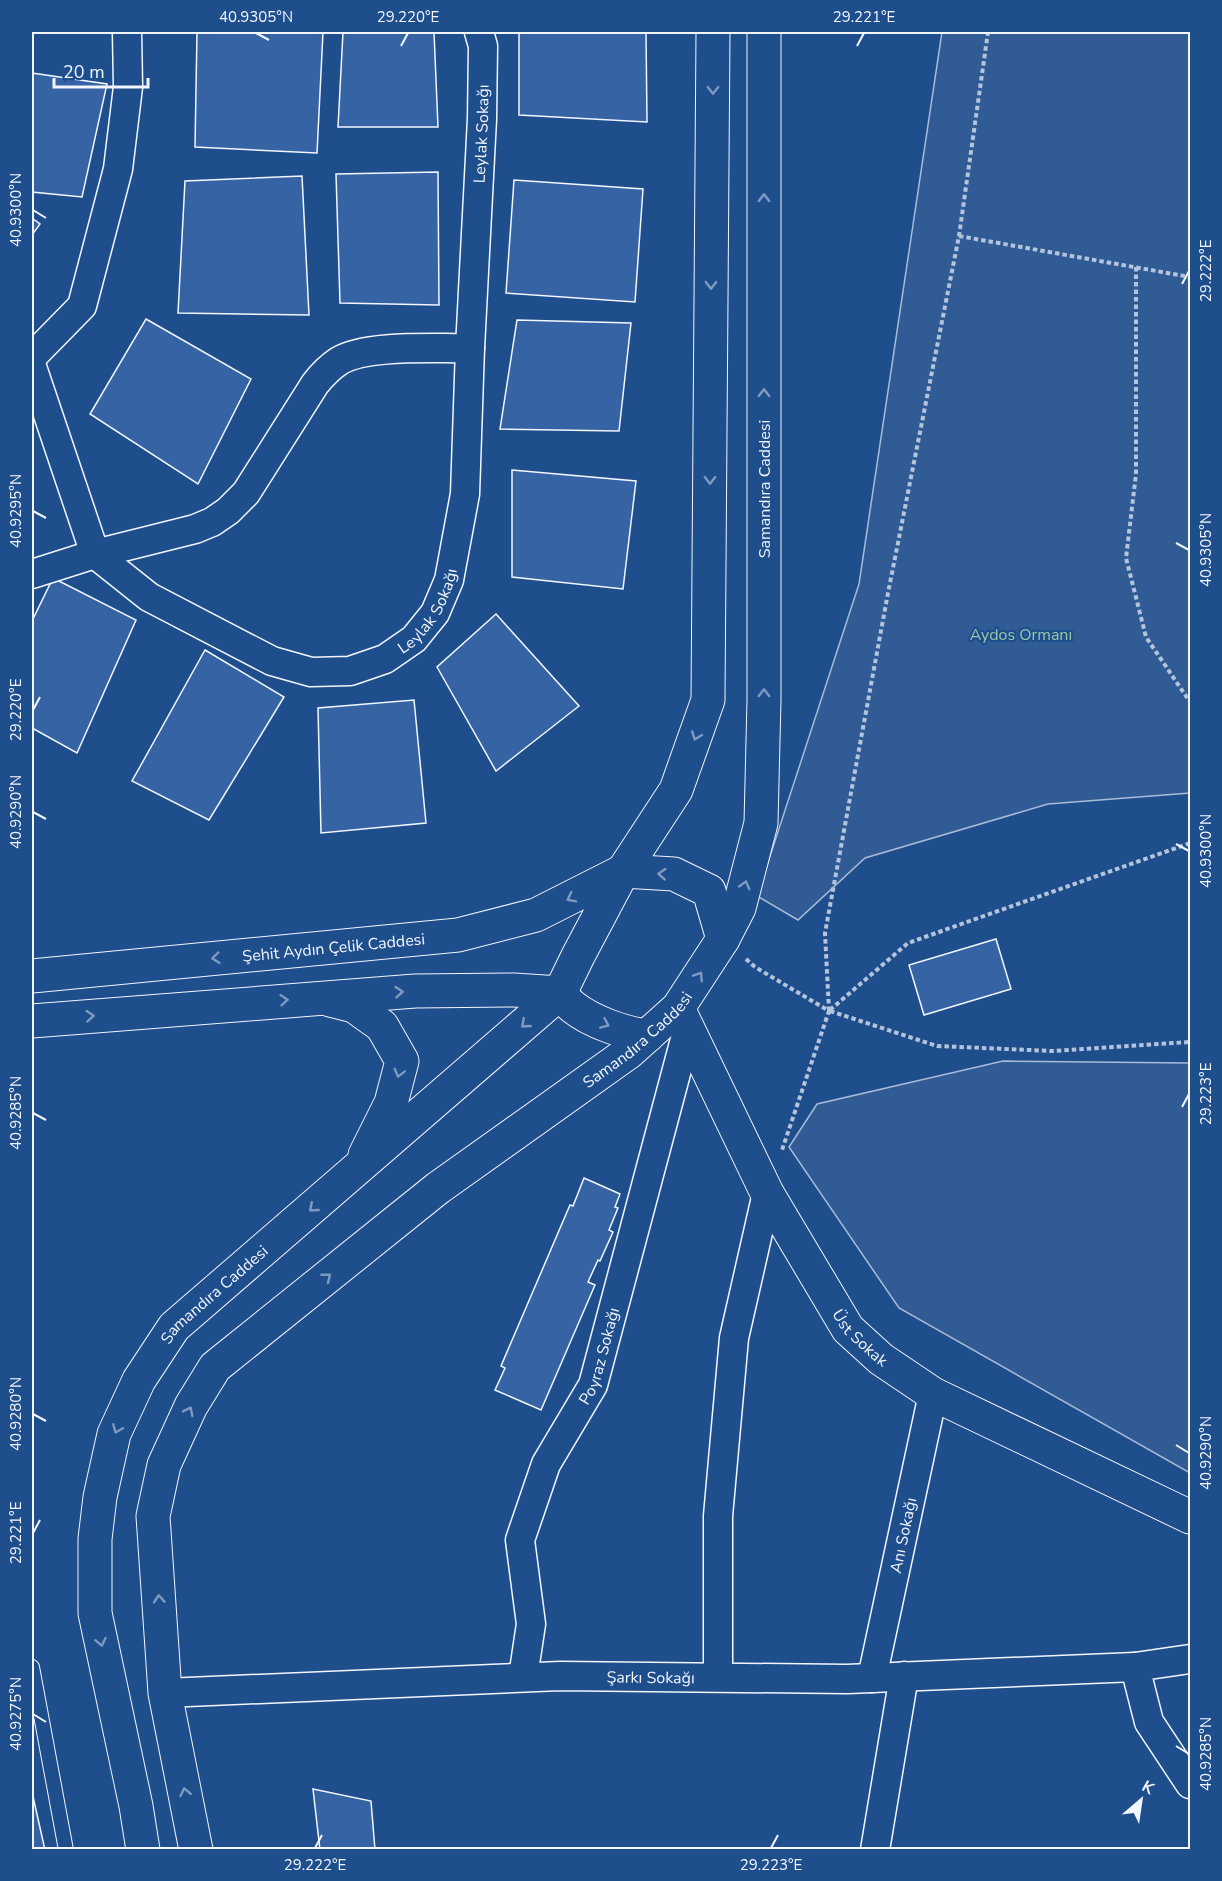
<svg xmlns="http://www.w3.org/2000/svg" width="1222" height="1881" viewBox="0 0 1222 1881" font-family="'Nunito Sans',sans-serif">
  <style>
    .built { fill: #305b95; stroke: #a8bbd7; stroke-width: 1.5 }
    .building { fill: #3563a3; stroke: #f2f6ff; stroke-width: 1.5 }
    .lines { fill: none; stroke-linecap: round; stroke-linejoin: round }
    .lane-casing { stroke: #f2f6ff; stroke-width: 16 }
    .street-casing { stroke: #f2f6ff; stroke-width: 31 }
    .secondary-casing { stroke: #f2f6ff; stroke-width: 35 }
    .path { stroke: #b3c4dc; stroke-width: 4; stroke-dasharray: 4.5 3; stroke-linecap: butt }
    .lane { stroke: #1f4e8c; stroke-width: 14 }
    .street { stroke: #1f4e8c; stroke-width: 28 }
    .secondary { stroke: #1f4e8c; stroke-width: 33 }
    .oneway { stroke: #7e9ac0 }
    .ticks { fill: none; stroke: #f2f6ff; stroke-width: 2 }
    .labels { text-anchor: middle; stroke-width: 4.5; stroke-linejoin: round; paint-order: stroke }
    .street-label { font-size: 16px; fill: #f2f6ff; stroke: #1f4e8c }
    .park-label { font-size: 16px; fill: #97c8a6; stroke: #1f4e8c }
    .neatline { fill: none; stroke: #f2f6ff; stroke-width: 2 }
    .ticks-label { font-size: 15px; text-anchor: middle; fill: #f2f6ff }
  </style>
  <rect width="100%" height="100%" fill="#1f4e8c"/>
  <path class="built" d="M942 32H1190V793L1048 804 865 858 798 920 757 896 859 584Z
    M1003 1061 1190 1063V1473L899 1308 789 1147 817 1104Z"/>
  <path class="building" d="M197 32H323L317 153 195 147Z
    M343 32H434L438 127H338Z
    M519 32H646L647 122 519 115Z
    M32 73 107 84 82 197 32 192Z
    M438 172 439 305 340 303 336 174Z
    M302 176 309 315 178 313 185 181Z
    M514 180 643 189 635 302 506 293Z
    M32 218 40 224 32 235Z
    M146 319 251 379 198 484 90 414Z
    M517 320 631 323 619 431 500 429Z
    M512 470 636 481 623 589 512 577Z
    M53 578 136 620 77 753 32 728V621Z
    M496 614 579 706 496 771 437 667Z
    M205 650 284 697 209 820 132 781Z
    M414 700 426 823 321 833 318 708Z
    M996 939 1011 989 924 1015 909 965Z
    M584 1178 620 1194 615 1207 618 1208 609 1230 613 1232 600 1261 598 1260 588 1282 595 1285 541 1410 495 1390 505 1368 501 1366 570 1205 573 1206Z
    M313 1789 371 1801 375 1850H320Z
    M32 1792 45 1850H32Z"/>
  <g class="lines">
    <g class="lane-casing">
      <path id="lane" d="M32 1667 66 1850"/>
    </g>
    <g class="street-casing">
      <g id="street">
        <path d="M32 357 82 306 118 169 128 87 127 32"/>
        <path id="s1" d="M32 367 95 554 149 597 272 661 311 672 350 671 385 659 414 639 435 613 449 580 465 494 470 348 482 119 483 46 479 32"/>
        <path d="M32 574 95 554 195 529 212 522 228 511 246 493 315 384C322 375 330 367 339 361 367 344 436 349 470 348"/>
        <path d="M1190 1659 1135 1667 1149 1722 1190 1784"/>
        <path id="s2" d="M523 1677 531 1624 520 1540 546 1464 593 1385 688 1028"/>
        <path d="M718 1677V1516L734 1338 767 1193"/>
        <path id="s3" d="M872 1678 933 1394"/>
        <path id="s4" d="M165 1693 560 1676 847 1679 1135 1667"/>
        <path d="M875 1850 904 1676"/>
      </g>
    </g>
    <g class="secondary-casing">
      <g id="secondary">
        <path d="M623 871 674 874 709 891 723 939"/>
        <path id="s5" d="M32 976 458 935 536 915 623 871"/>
        <path d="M330 1000 354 1006 382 1026 402 1061 391 1103 365 1155"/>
        <path id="s6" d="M678 1008 767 1193 848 1329 881 1359 933 1394 1190 1517"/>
        <path d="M32 1021 415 991 514 990 560 993C564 998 568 1003 573 1007 592 1022 624 1033 647 1036"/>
        <path id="s7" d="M143 1850 136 1806 95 1613V1539L100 1497 114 1434 139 1380 174 1327 560 993 578 956 623 871 676 790 708 700 713 32"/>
        <path id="s8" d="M196 1850 165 1693 153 1516 164 1465 191 1406 215 1367 438 1188 629 1052 678 1008 723 939 739 908 761 823 764 700V32"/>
      </g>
    </g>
    <path class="path" d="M959 236 1190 277
      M1136 267V474L1126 558 1146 637 1190 702
      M746 959 755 967 829 1011 782 1150
      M830 1010 908 943 1190 843
      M829 1011 825 933 888 593 959 236 988 32
      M830 1011 937 1046 1052 1051 1190 1042"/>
    <use href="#lane" class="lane"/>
    <use href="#street" class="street"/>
    <use href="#secondary" class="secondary"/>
  </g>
  <defs><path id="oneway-chevron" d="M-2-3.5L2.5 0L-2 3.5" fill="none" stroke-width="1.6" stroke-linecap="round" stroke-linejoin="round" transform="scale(1.5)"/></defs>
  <g class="oneway">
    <use href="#oneway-chevron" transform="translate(713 90) rotate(90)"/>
    <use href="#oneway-chevron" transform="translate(764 198) rotate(-90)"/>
    <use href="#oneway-chevron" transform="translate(711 285) rotate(90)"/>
    <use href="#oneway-chevron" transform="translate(764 393) rotate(-90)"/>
    <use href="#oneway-chevron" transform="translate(710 480) rotate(90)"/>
    <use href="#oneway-chevron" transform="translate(764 693) rotate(-90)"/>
    <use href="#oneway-chevron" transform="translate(696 736) rotate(110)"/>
    <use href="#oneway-chevron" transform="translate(662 874) rotate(-176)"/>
    <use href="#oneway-chevron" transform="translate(745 885) rotate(-75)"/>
    <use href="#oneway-chevron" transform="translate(571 898) rotate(153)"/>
    <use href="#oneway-chevron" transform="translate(216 958) rotate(174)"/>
    <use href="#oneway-chevron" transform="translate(699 976) rotate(-57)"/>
    <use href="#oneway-chevron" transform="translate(399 992) rotate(-4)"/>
    <use href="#oneway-chevron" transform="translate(284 1000) rotate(-5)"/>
    <use href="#oneway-chevron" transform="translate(90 1016) rotate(-5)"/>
    <use href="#oneway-chevron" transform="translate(525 1024) rotate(139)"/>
    <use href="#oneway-chevron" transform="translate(605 1024) rotate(24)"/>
    <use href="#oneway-chevron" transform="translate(399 1073) rotate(104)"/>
    <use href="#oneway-chevron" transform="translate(313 1208) rotate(139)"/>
    <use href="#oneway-chevron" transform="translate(327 1277) rotate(-39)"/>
    <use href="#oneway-chevron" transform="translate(189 1411) rotate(-64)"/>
    <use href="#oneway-chevron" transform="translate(117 1429) rotate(112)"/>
    <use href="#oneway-chevron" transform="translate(159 1599) rotate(-94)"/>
    <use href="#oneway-chevron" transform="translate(101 1642) rotate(78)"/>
    <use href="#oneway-chevron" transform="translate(185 1792) rotate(-101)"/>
  </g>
  <path class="ticks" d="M256 33 269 40M401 46 408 33M857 46 864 33M33 210 46 218M1182 284 1189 271M33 511 46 518M1176 543 1189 550M33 710 40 697M33 812 46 819M1176 844 1189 851M1182 1107 1189 1094M33 1113 46 1120M33 1414 46 1421M1176 1445 1189 1453M33 1533 40 1520M33 1714 46 1722M1176 1746 1189 1754M315 1848 322 1835M771 1848 778 1835"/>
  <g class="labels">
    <g class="street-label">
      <text dy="6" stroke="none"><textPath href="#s1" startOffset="1074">Leylak Sokağı</textPath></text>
      <text transform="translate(764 489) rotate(-90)" y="6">Samandıra Caddesi</text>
      <text dy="6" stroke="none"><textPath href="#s1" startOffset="588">Leylak Sokağı</textPath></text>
      <text dy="6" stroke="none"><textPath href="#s5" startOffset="303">Şehit Aydın Çelik Caddesi</textPath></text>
      <text dy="6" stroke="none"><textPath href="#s8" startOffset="1035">Samandıra Caddesi</textPath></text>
      <text dy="6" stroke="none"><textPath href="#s7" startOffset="597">Samandıra Caddesi</textPath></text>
      <text dy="6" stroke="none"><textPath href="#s6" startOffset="378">Üst Sokak</textPath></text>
      <text dy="6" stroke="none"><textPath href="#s2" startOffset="340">Poyraz Sokağı</textPath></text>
      <text dy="6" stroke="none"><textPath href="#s3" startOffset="146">Anı Sokağı</textPath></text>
      <text dy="6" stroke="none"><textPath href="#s4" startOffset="486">Şarkı Sokağı</textPath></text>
    </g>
    <g class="park-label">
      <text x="1021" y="640">Aydos Ormanı</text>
    </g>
  </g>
  <rect width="1222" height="1881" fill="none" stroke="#1f4e8c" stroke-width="66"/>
  <g transform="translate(1141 1800) rotate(29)" stroke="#1f4e8c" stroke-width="4.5" paint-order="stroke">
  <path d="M0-4.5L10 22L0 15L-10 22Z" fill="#f2f6ff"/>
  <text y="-9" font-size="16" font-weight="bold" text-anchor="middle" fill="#f2f6ff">K</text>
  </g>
  <path d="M54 78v9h94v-9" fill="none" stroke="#f2f6ff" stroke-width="3"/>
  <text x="63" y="78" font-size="18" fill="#f2f6ff" stroke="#1f4e8c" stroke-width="4.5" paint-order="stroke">20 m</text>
  <rect x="33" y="33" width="1156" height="1815" class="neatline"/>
  <g class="ticks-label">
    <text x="256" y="22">40.9305°N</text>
    <text x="408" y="22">29.220°E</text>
    <text x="864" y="22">29.221°E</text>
    <text transform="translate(16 210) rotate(-90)" y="5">40.9300°N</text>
    <text transform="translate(1206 271) rotate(-90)" y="5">29.222°E</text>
    <text transform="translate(16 511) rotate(-90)" y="5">40.9295°N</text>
    <text transform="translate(1206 550) rotate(-90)" y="5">40.9305°N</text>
    <text transform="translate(16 710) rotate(-90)" y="5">29.220°E</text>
    <text transform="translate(16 812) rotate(-90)" y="5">40.9290°N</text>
    <text transform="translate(1206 851) rotate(-90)" y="5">40.9300°N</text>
    <text transform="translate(1206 1094) rotate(-90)" y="5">29.223°E</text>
    <text transform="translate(16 1113) rotate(-90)" y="5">40.9285°N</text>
    <text transform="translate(16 1414) rotate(-90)" y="5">40.9280°N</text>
    <text transform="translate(1206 1453) rotate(-90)" y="5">40.9290°N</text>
    <text transform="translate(16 1533) rotate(-90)" y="5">29.221°E</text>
    <text transform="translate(16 1714) rotate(-90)" y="5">40.9275°N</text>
    <text transform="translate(1206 1754) rotate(-90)" y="5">40.9285°N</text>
    <text x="315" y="1870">29.222°E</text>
    <text x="771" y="1870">29.223°E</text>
  </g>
</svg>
